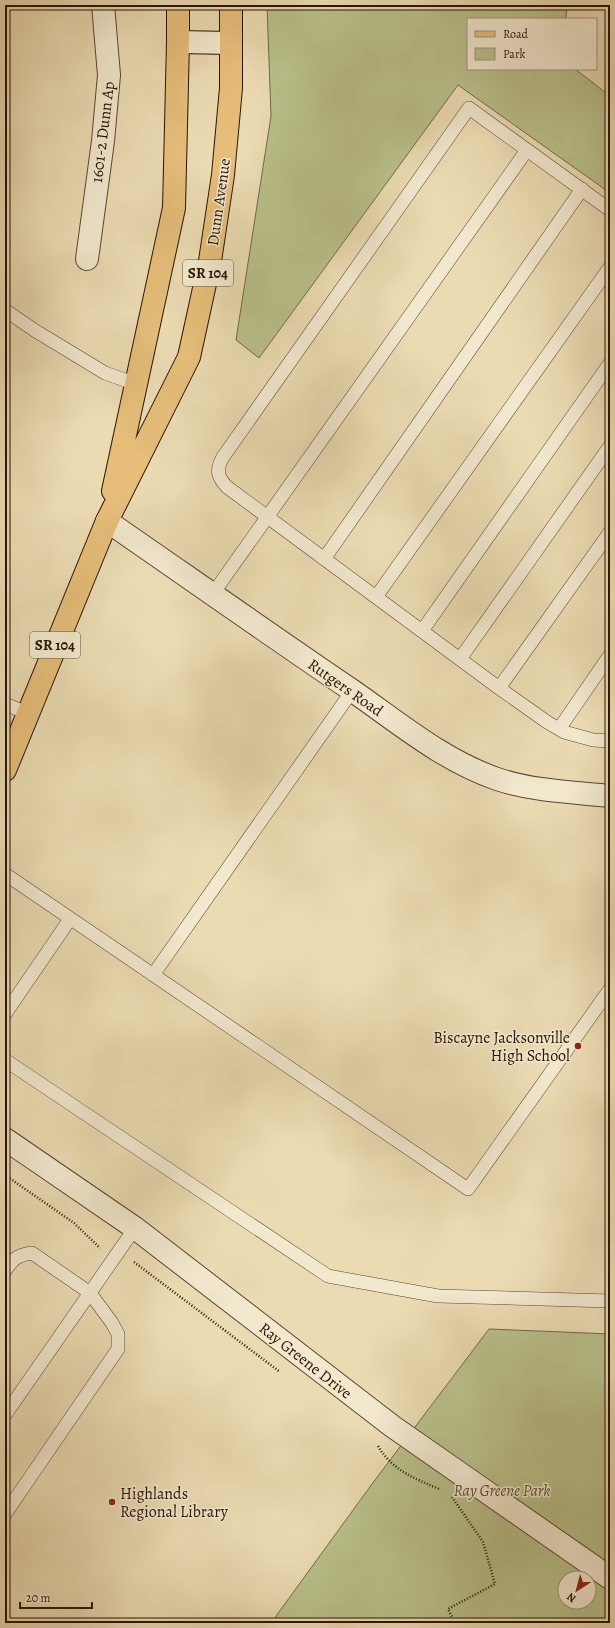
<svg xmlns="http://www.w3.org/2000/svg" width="615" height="1628" viewBox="0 0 615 1628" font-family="Alegreya,serif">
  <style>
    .green { fill: #b9c08b; stroke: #716a47; fill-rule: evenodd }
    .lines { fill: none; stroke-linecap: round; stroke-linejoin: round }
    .service-casing { stroke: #5a452f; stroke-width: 14 }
    .minor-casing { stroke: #5a452f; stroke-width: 24 }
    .secondary-casing { stroke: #291303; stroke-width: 24 }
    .primary-casing { stroke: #291303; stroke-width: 24 }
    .path { stroke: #291303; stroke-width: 2.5; stroke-dasharray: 1 2; stroke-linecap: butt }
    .service { stroke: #f2e8ce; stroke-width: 13 }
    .minor { stroke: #f2e8ce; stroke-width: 22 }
    .secondary { stroke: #f2e8ce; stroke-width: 22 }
    .primary { stroke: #e6be7a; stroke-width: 22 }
    .poi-dot { fill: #8f2418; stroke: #f2e8ce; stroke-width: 1.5 }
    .labels { text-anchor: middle; stroke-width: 3; stroke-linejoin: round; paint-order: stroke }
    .shield { fill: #f2e8ce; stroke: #655340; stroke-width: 1 }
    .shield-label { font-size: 15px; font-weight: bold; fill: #291303 }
    .street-label { font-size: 16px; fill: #291303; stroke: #f2e8ce }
    .poi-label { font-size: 16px; fill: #291303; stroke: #f2e8ce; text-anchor: end }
    .park-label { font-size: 16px; font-style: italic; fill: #5b5033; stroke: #f2e8ce }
  </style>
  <rect width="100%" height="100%" fill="#ebdbb3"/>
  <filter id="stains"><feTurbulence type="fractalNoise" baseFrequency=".005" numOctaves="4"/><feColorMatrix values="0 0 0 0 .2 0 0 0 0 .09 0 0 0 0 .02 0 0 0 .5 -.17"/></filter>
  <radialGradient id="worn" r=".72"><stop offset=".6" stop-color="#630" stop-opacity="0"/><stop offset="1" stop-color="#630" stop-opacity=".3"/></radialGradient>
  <path class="green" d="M267 5H567L566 19H468V69H575L610 96V193L458 85 259 358 236 340 271 116Z
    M489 1329 610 1334V1623H271L372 1484ZM565 1578H589V1602H565Z"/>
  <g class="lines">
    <g class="service-casing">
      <path id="service" d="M610 210 469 108 223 457C216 469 217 477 227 487L499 688 547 722 564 732 593 740 610 741
        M5 310 34 330 105 373 136 384
        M324 559 582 189
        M212 595 527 150
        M376 597 610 267
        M422 631 610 363
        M460 659 610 446
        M499 688 610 532
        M5 704 27 713
        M559 729 610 655
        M5 874 468 1189 610 989
        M153 975 352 691
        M5 1014 70 919
        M5 1060 328 1276 438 1296 610 1301
        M5 1271C13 1259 17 1255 32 1253L90 1293 112 1323 118 1334V1349L5 1514
        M5 1415 135 1228"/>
    </g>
    <g class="minor-casing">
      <path id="minor" d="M87 259 103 141 109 75 103 5
        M107 521C188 577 269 634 350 689 398 722 442 760 497 779 533 791 572 792 610 796
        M5 1139 135 1228 392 1426 610 1578"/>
    </g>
    <g class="secondary-casing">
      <path id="secondary" d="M178 42 231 43"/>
    </g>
    <g class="primary-casing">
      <path id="primary" d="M113 491 174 208 178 42V5
        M5 770 107 521 189 357 210 261 223 175 231 88V5"/>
    </g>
    <path class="path" d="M5 1175 74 1223 100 1248
      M134 1262 280 1372
      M378 1446C393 1471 414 1478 439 1489
      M452 1497 483 1542 495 1584 448 1609 455 1623"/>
    <use href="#service" class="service"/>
    <use href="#minor" class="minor"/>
    <use href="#secondary" class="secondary"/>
    <use href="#primary" class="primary"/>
  </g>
  <g class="poi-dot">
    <circle cx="578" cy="1046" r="4"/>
    <circle cx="112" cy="1502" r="4"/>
  </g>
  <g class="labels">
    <g class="shield">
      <rect x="183" y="260" width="50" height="26" rx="3"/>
      <rect x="30" y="632" width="50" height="26" rx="3"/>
    </g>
    <g class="shield-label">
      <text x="208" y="278">SR 104</text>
      <text x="55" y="650">SR 104</text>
    </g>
    <g class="street-label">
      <text transform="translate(102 132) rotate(-83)" y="6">1601-2 Dunn Ap</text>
      <text transform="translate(218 202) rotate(-82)" y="6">Dunn Avenue</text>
      <text transform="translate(346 687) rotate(35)" y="6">Rutgers Road</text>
      <text transform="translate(306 1360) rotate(38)" y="6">Ray Greene Drive</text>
    </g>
    <g class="poi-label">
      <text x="570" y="1043">Biscayne Jacksonville<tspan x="570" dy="18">High School</tspan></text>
      <text x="120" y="1499" text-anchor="start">Highlands<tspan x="120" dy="18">Regional Library</tspan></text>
    </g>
    <g class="park-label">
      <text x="502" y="1496">Ray Greene Park</text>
    </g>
  </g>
  <rect width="615" height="1628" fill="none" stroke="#ebdbb3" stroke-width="20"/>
  <rect x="6" y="6" width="603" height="1616" fill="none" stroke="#291303" stroke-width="2"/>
  <rect x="10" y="10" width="595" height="1608" fill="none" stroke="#291303"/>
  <rect x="467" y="18" width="130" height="52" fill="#f2e8ce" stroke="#a2937d"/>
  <rect x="475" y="31" width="20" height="6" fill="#e6be7a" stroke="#a2937d"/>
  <text x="503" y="38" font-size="12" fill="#291303">Road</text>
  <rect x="475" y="48" width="20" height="12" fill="#b9c08b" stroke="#a2937d"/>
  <text x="503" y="58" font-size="12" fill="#291303">Park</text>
  <g transform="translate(577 1590) rotate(216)"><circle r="19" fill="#f2e8ce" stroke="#a2937d"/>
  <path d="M0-3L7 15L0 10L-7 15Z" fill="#8f2418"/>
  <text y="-6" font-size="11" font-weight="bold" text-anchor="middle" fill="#291303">N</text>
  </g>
  <path d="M20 1602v6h72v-6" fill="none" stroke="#291303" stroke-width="2"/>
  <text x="26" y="1602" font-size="12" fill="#291303" stroke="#f2e8ce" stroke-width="3" paint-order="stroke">20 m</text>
  <rect width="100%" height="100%" filter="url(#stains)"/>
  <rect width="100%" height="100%" fill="url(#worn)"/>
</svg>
